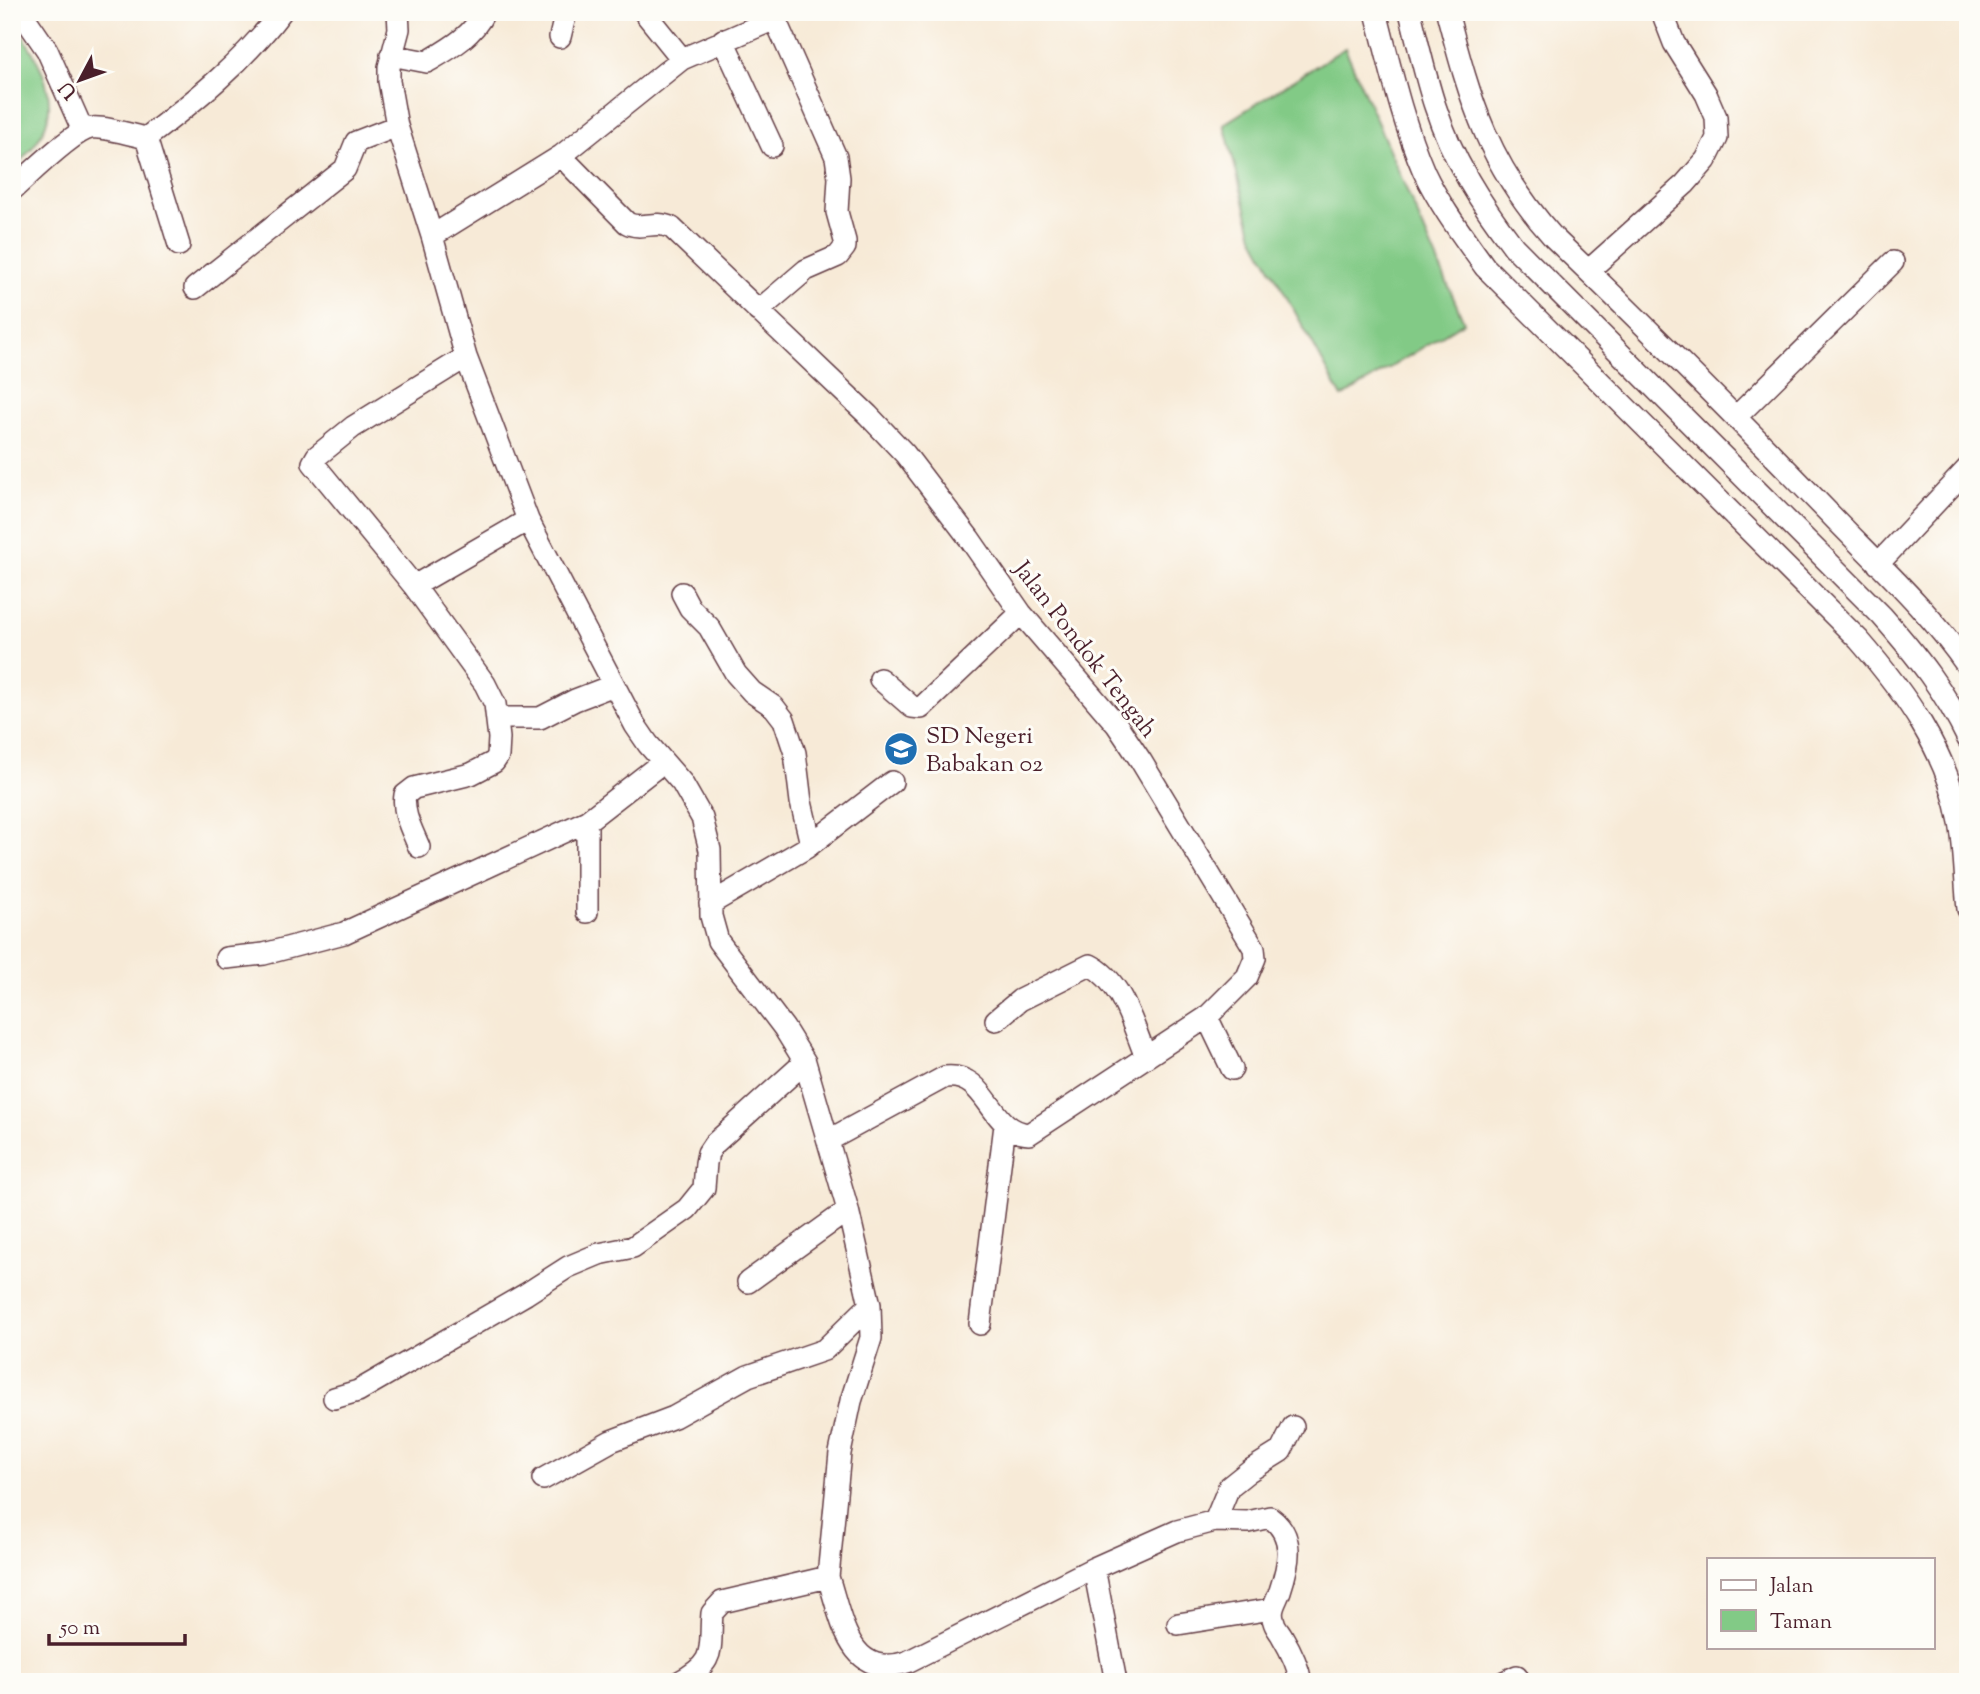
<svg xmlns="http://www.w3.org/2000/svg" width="1980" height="1694" viewBox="0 0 1980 1694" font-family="'Sorts Mill Goudy',serif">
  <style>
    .green { fill: #82ca86; stroke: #667458; stroke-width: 2 }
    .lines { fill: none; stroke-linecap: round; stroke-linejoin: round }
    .street-casing { stroke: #643d45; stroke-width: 24 }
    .street { stroke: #fff; stroke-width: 21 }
    .labels { text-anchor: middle; stroke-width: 6; stroke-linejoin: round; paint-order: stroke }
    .street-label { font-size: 24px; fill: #4a1f2b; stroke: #fdfcf7 }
    .poi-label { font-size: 24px; fill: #4a1f2b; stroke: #fdfcf7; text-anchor: start }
  </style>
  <rect width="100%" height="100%" fill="#fdfcf7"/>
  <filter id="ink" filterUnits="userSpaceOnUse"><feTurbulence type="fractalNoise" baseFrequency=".0143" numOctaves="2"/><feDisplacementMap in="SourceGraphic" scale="14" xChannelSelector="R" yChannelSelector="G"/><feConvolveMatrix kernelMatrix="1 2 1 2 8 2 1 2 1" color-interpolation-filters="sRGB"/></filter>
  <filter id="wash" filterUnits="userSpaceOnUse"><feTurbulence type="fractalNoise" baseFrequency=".00686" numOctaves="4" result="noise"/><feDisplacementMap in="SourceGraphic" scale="28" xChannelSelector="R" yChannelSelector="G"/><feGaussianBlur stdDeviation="1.57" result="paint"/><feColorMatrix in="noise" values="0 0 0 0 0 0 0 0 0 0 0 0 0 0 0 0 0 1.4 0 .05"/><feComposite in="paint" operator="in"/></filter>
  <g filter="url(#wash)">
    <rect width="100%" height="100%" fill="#f7ead7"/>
    <path class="green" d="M12 19C33 50 62 94 43 131 36 146 23 158 12 170Z
      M1345 48 1464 322 1342 397 1253 236 1224 124Z"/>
  </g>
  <g filter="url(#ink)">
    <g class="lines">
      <g class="street-casing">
        <path id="street" d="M21 12 47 50 83 131
          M398 12 399 29 389 67V81L397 126 432 236 466 357 528 520 635 725 648 744 682 783 702 818 710 850 711 916 718 941 784 1028 805 1062 848 1210 870 1305 871 1338 851 1401 840 1453 828 1577 722 1602 712 1613C709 1650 718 1661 679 1682
          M644 12 682 59
          M1376 12C1390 66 1402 121 1424 172 1440 206 1463 236 1485 267L1859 640C1905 693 1947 751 1960 822 1965 850 1965 881 1968 909
          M1410 12C1418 43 1425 76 1435 106 1452 159 1481 204 1514 247L1882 616C1917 656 1945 691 1968 739
          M1447 12C1471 104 1489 166 1554 238 1648 328 1739 420 1829 513 1876 562 1929 610 1968 667
          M560 37 566 12
          M723 40 772 146
          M391 55 427 62C449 49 473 36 484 12
          M146 138 179 245
          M561 156 682 59 775 19 780 12
          M12 190C27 177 73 131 91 128 104 126 132 135 146 138 196 100 243 62 281 12
          M432 236 561 156 627 223C642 231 654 219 672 228L868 415 905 454 969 538 1021 613 1117 725 1141 761 1254 948 1255 958 1247 977 1207 1017 1029 1134C988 1131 989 1072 945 1077L829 1140
          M1588 271 1685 184 1706 160 1717 138 1716 117 1706 94 1674 43 1662 12
          M195 288 345 169 356 142 397 126
          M758 311 806 270 838 256 845 247V241L837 212 839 178 836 157 775 19
          M1736 417 1893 262
          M1878 564 1968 468
          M414 586 313 463 317 456 353 427 466 357
          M682 593 690 608 709 627 736 674 752 692 774 707 784 720 795 753 801 802 811 844
          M880 679 912 707 921 708 1021 613
          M498 718H540L575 700 614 685
          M587 821V912
          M419 847C412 830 402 813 405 795L414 788 471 774 494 762 498 756 499 738 495 704 485 684 414 586 528 520
          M710 904 806 848 892 782
          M226 958 264 954 344 933 587 821 663 762
          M1207 1017 1232 1069
          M996 1020 1020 1000 1090 965C1122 981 1133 1026 1146 1057
          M748 1282 848 1210
          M980 1324 1005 1125
          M334 1398 358 1391 526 1294 568 1267 599 1254 633 1247 687 1209 704 1188 706 1163 708 1153 714 1144 805 1062
          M543 1479 611 1441 674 1417 748 1376 824 1350 870 1305
          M1215 1521 1229 1487 1249 1471 1281 1451 1293 1427
          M1094 1568 1116 1682
          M828 1577C842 1620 849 1680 907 1662L1094 1568 1177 1531 1215 1521 1248 1522 1270 1517C1296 1536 1289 1564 1280 1591 1276 1602 1269 1610 1274 1622 1275 1627 1280 1632 1282 1636 1291 1651 1298 1665 1301 1682
          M1178 1624 1272 1609
          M1504 1682 1517 1676"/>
      </g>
      <use href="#street" class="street"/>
    </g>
  </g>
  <defs>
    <g id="school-disc" transform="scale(1.75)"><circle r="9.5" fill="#1f6fb2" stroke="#fdfcf7"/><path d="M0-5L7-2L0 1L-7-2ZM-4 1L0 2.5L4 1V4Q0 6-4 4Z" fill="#fff"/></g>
  </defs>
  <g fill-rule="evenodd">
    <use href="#school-disc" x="901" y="749"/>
  </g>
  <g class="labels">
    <g class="street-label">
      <text transform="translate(1086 649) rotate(52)" y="8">Jalan Pondok Tengah</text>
    </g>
    <g class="poi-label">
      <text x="926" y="743">SD Negeri<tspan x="926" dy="28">Babakan 02</tspan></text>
    </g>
  </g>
  <rect width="1980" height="1694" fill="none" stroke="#fdfcf7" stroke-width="42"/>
  <rect x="1707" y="1558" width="228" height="91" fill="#fdfcf7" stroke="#b5a4a5" stroke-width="2"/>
  <rect x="1721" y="1580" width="35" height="10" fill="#ffffff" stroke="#b5a4a5" stroke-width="2"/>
  <text x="1770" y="1592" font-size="21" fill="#4a1f2b">Jalan</text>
  <rect x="1721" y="1610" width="35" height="21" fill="#82ca86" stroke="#b5a4a5" stroke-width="2"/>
  <text x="1770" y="1628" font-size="21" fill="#4a1f2b">Taman</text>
  <g transform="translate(80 80) rotate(229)" stroke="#fdfcf7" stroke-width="5" paint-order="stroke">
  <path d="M0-5L12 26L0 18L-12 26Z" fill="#4a1f2b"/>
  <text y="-10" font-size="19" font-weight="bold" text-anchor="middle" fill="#4a1f2b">U</text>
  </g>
  <path d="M49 1634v10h136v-10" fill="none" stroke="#4a1f2b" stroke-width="3.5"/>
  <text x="60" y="1634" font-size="21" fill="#4a1f2b" stroke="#fdfcf7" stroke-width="5" paint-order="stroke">50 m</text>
</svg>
